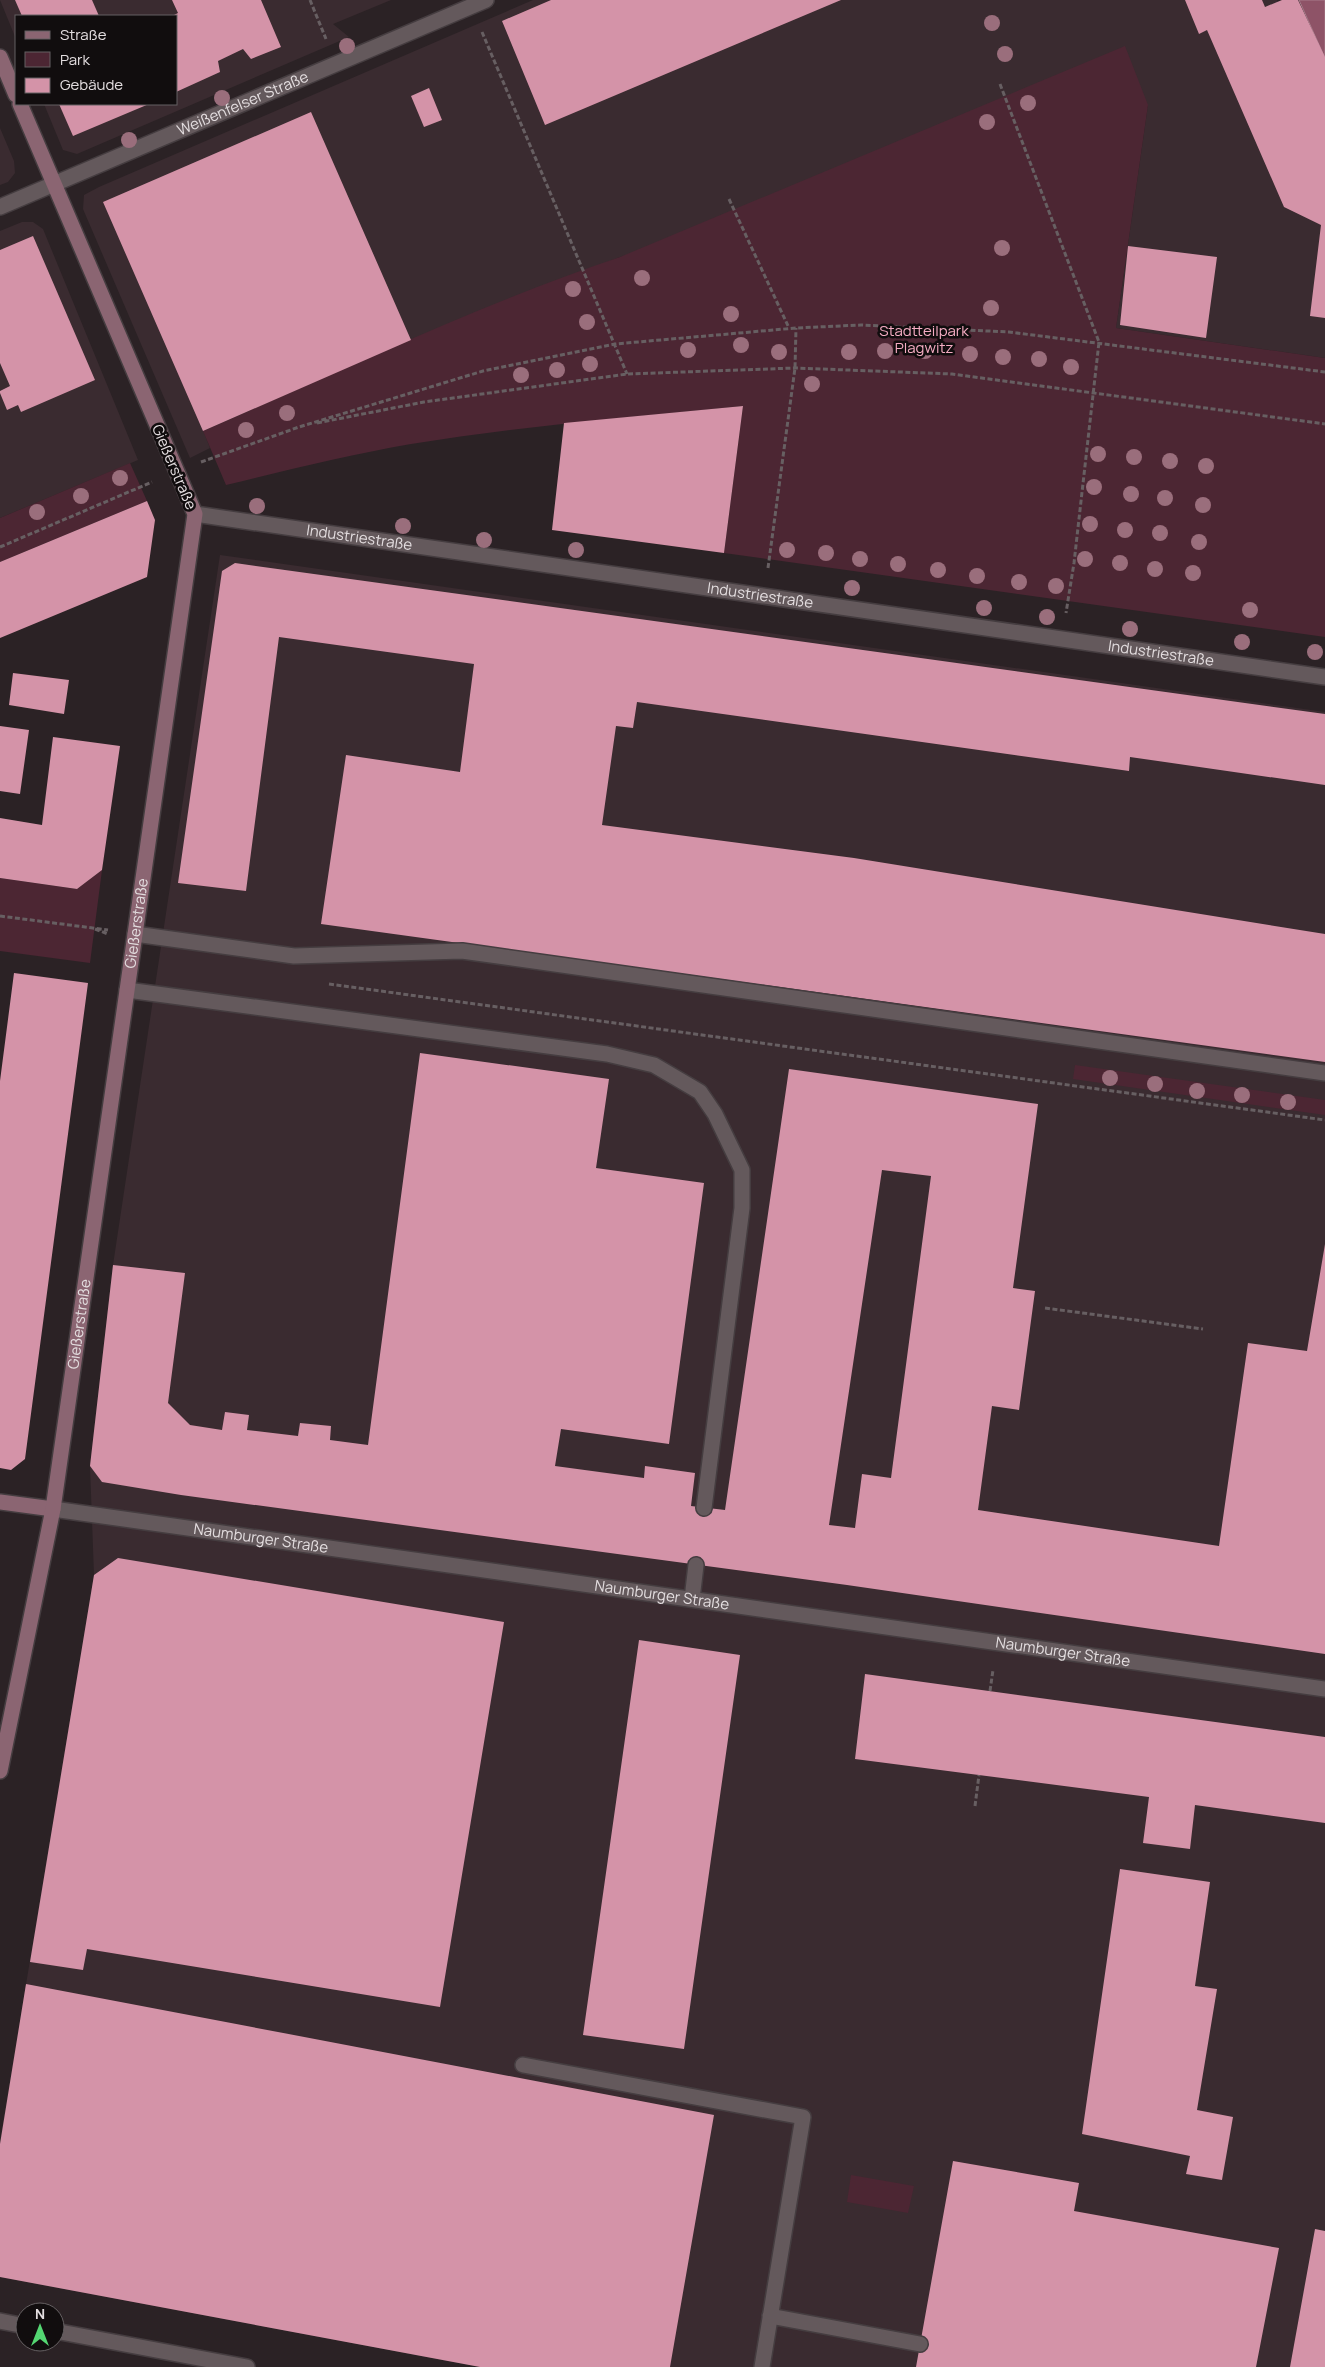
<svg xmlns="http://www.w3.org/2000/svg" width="1325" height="2367" viewBox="0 0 1325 2367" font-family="Manrope,sans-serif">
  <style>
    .built { fill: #3a2b30 }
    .green { fill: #4c2633 }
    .water { fill: #8e5367; stroke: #a87c8b }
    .building { fill: #d493a8; fill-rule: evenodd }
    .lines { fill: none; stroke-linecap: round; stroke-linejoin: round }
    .lane-casing { stroke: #453d40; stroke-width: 18 }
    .street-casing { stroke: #453d40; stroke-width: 18 }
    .secondary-casing { stroke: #453d40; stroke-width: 18 }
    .path { stroke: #675f62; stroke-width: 3; stroke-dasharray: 5 2.5; stroke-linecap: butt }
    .lane { stroke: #64595c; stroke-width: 15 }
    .street { stroke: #64595c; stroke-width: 15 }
    .secondary { stroke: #8b6572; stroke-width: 15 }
    .tree { fill: #9a6e7c }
    .labels { text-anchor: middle; stroke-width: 5; stroke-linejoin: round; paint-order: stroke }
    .street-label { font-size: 15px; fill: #e3dddf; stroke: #110d0e }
    .park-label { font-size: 15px; fill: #f5acc3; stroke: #110d0e }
  </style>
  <rect width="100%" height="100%" fill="#2b2225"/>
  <path class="built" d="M0 0H391L333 24 349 37 77 154 63 150 44 104H176V16H16V39Z
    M533 0H1277L1278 2 1299 0 1325 56V358L1116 328 1148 105 620 257 411 340 203 430 210 448 190 458 83 209 84 195 99 187Z
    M0 128 14 161 15 173 8 182 0 185Z
    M22 222H33L43 229 138 460 0 518V231Z
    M220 555 1325 712V2367H480L0 2277V2141L94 1575 90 1466 113 1265Z"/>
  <path class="green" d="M1125 46 1148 105 1116 328 1325 358V637L724 553 743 406C632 417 521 426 411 444 349 455 287 470 226 485L203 431C341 371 478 305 620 257Z
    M130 463 147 501 0 562V518Z
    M102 870 90 963 0 951V878L77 889Z
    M1075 1065 1325 1100V1115L1073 1079Z
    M851 2175 914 2186 908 2213 847 2202Z"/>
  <path class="water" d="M1299 0H1325V58Z"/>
  <path class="building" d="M15 0H92L99 16H22Z
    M172 0H261L281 47 251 59 243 49 218 61 220 72 176 92V16H172L178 13Z
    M551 0H841L545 125 502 21Z
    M1185 0H1262L1265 7 1282 0H1298L1325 57V318L1310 316 1321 225 1284 207 1207 30 1199 34Z
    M429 88 442 120 424 127 411 96Z
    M59 104H149L73 136Z
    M311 112 411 340 203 431 103 202Z
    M33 236 95 380 21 412 18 405 7 410 0 393V391L10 386 0 363V250Z
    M1128 246 1217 257 1206 338 1120 325Z
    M743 406 724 553 552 530 564 423Z
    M147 501 155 520 147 577 0 638V562Z
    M235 563 1325 714V785L1130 757 1129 771 637 702 633 728 616 726 602 825 854 858 1325 934V1062L321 924 346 755 460 772 474 664 279 637 246 891 178 883 222 571Z
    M13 673 69 680 64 714 9 705Z
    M0 726 29 730 20 794 0 791Z
    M53 737 120 746 102 870 77 889 0 878V818L42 825Z
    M14 973 88 983 25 1459 11 1470 0 1468V1081Z
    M420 1053 609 1079 596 1168 704 1183 669 1444 561 1429 555 1466 644 1478 645 1466 695 1473 691 1506 725 1510 789 1069 1038 1104 1013 1288 1035 1291 1019 1410 992 1406 978 1510 1219 1546 1248 1343 1307 1351 1325 1244V1654L847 1585 181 1495 102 1482 90 1466 113 1265 185 1273 168 1403 190 1425 222 1430 225 1412 249 1415 247 1430 298 1436 300 1423 331 1426 330 1440 368 1445ZM882 1170 931 1176 891 1478 862 1474 855 1528 829 1525Z
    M118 1558 504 1622 440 2007 87 1949 83 1970 30 1962 94 1575Z
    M639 1640 740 1655 684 2049 583 2035Z
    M865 1674 1325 1737V1823L1195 1805 1190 1849 1143 1843 1149 1797 855 1759Z
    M1120 1869 1210 1882 1195 1986 1217 1989 1197 2110 1233 2117 1222 2180 1186 2174 1190 2156 1082 2134Z
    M26 1984 714 2115 670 2367H480L0 2277V2144Z
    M953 2161 1079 2183 1074 2211 1279 2248 1256 2367H916Z
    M1315 2229 1325 2231V2367H1290Z"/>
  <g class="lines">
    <g class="lane-casing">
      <path id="lane" d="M135 934 294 956 462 951 1325 1073
        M127 990 607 1054 654 1065 700 1092 715 1114 742 1170V1208L704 1508
        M692 1599 696 1565
        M523 2065 803 2117 762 2367
        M770 2316 920 2344"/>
    </g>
    <g class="street-casing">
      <g id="street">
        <path id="s1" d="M0 207 486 0"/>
        <path id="s2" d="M195 514 1325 677"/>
        <path id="s3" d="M53 1509 1325 1689"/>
        <path d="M0 2321 25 2326"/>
        <path d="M55 2331 247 2367"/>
      </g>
    </g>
    <g class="secondary-casing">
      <g id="secondary">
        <path d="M0 57 16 95"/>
        <path d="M0 1502 53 1509"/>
        <path id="s4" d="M0 1771 53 1509 195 514 20 104"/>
      </g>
    </g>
    <path class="path" d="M310 0 326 39
      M482 32 627 374
      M1000 84 1099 342 1074 563 1066 613
      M729 199 789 328
      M317 423 424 402 627 374 795 368 952 374 1325 424
      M201 462 299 427 483 371 615 344 796 328 861 325 1009 332 1325 372
      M0 547 152 482
      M768 568 795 368 796 328
      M0 916 108 930
      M95 929 108 934
      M329 984 1325 1120
      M1045 1308 1203 1329
      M990 1691 993 1670
      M975 1806 979 1775"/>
    <use href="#lane" class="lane"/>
    <use href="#street" class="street"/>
    <use href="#secondary" class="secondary"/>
  </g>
  <g class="tree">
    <circle cx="992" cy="23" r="8"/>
    <circle cx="347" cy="46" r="8"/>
    <circle cx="1005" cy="54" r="8"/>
    <circle cx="222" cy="98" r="8"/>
    <circle cx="1028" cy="103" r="8"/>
    <circle cx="987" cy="122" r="8"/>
    <circle cx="129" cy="140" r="8"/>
    <circle cx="1002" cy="248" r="8"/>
    <circle cx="642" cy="278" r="8"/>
    <circle cx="573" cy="289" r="8"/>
    <circle cx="991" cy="308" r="8"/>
    <circle cx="731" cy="314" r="8"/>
    <circle cx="587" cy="322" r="8"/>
    <circle cx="741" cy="345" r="8"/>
    <circle cx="688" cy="350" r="8"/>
    <circle cx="885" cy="351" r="8"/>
    <circle cx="925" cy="351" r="8"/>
    <circle cx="779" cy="352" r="8"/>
    <circle cx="849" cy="352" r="8"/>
    <circle cx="970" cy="354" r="8"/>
    <circle cx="1003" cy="357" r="8"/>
    <circle cx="1039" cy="359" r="8"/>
    <circle cx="590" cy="364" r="8"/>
    <circle cx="1071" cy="367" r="8"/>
    <circle cx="557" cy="370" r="8"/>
    <circle cx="521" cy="375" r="8"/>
    <circle cx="812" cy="384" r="8"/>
    <circle cx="287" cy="413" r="8"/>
    <circle cx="246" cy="430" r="8"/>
    <circle cx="1098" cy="454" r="8"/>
    <circle cx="1134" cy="457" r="8"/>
    <circle cx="1170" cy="461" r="8"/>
    <circle cx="1206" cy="466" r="8"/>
    <circle cx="120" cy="478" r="8"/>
    <circle cx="1094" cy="487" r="8"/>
    <circle cx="1131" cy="494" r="8"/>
    <circle cx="81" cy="496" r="8"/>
    <circle cx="1165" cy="498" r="8"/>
    <circle cx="1203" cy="505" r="8"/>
    <circle cx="257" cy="506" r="8"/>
    <circle cx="37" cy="512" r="8"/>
    <circle cx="1090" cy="524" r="8"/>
    <circle cx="403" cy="526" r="8"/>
    <circle cx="1125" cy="530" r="8"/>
    <circle cx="1160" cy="533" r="8"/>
    <circle cx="484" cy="540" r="8"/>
    <circle cx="1199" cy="542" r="8"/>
    <circle cx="576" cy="550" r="8"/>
    <circle cx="787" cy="550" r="8"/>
    <circle cx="826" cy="553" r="8"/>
    <circle cx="860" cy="559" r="8"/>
    <circle cx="1085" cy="559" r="8"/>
    <circle cx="1120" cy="563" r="8"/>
    <circle cx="898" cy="564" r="8"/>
    <circle cx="1155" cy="569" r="8"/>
    <circle cx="938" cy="570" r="8"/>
    <circle cx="1193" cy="573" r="8"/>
    <circle cx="977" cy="576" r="8"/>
    <circle cx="1019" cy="582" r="8"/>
    <circle cx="1056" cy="586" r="8"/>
    <circle cx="852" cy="588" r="8"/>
    <circle cx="984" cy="608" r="8"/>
    <circle cx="1250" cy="610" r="8"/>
    <circle cx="1047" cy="617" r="8"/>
    <circle cx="1130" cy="629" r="8"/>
    <circle cx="1242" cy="642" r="8"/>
    <circle cx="1315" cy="652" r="8"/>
    <circle cx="1110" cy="1078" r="8"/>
    <circle cx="1155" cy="1084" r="8"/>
    <circle cx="1197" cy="1091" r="8"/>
    <circle cx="1242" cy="1095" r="8"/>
    <circle cx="1288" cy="1102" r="8"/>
  </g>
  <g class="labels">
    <g class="street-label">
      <text dy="5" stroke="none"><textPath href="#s1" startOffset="264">Weißenfelser Straße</textPath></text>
      <text transform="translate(174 467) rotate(67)" y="5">Gießerstraße</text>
      <text dy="5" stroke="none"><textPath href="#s2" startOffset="166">Industriestraße</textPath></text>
      <text dy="5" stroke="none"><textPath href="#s2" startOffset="571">Industriestraße</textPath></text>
      <text dy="5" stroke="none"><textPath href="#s2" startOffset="976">Industriestraße</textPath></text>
      <text dy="5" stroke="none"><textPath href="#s4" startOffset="859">Gießerstraße</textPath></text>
      <text dy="5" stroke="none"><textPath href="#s4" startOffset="454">Gießerstraße</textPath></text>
      <text dy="5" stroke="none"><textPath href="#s3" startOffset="210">Naumburger Straße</textPath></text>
      <text dy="5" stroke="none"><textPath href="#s3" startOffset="615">Naumburger Straße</textPath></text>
      <text dy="5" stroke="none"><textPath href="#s3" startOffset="1020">Naumburger Straße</textPath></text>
    </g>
    <g class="park-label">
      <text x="924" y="336">Stadtteilpark<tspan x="924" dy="17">Plagwitz</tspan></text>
    </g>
  </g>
  <rect x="15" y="15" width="162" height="90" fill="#110d0e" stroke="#656062"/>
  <rect x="25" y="31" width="25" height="8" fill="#8b6572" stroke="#656062"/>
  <text x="60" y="40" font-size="15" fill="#e3dddf">Straße</text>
  <rect x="25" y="52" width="25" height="15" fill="#4c2633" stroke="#656062"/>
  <text x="60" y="65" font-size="15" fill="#e3dddf">Park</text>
  <rect x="25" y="78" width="25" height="15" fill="#d493a8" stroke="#656062"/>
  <text x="60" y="90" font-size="15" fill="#e3dddf">Gebäude</text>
  <g transform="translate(40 2327)"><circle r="24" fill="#110d0e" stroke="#656062"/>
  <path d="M0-4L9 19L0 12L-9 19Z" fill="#54d672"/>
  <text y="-8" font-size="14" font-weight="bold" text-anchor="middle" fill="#e3dddf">N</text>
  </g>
</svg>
